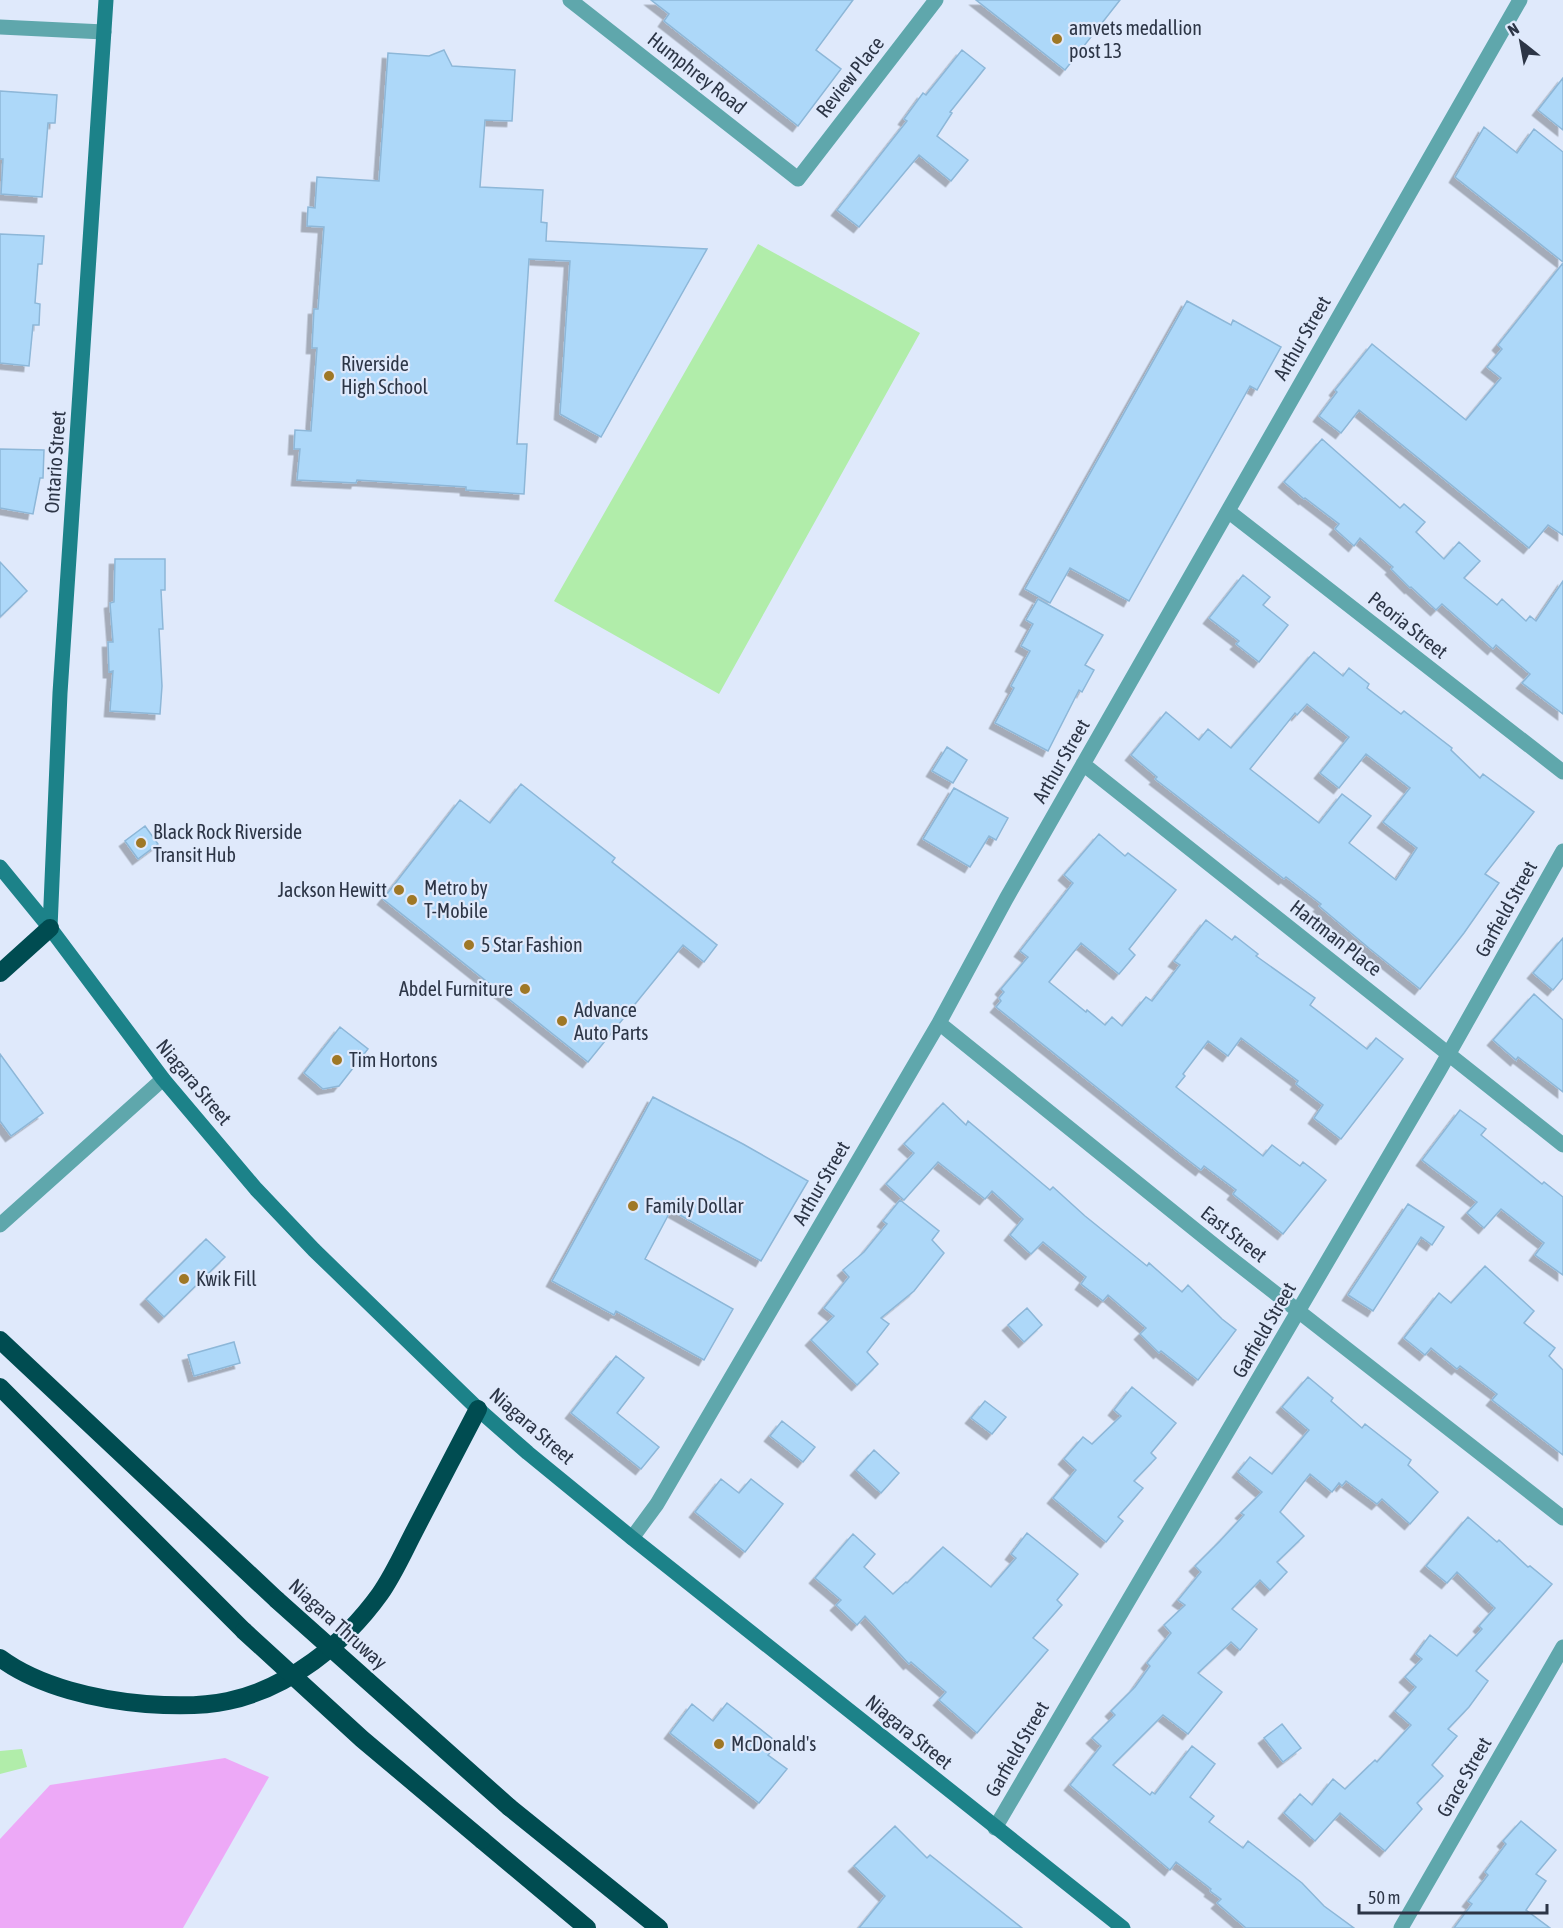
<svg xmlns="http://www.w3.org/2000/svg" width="1563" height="1928" viewBox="0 0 1563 1928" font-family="'Asap Condensed',sans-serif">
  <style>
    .green { fill: #b1edaa }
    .water { fill: #eda9f7 }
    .building { fill: #add8f9; stroke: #8db7d8; stroke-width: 1.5; fill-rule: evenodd; filter: url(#shadow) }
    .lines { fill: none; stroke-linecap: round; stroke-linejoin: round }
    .street { stroke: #5fa7ac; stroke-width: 15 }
    .secondary { stroke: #1c8289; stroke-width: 15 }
    .highway { stroke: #004c51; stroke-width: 18 }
    .highway-bridge { stroke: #004c51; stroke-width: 18 }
    .poi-dot { fill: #9f7826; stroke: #dfe9fb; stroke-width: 2 }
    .labels { text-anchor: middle; stroke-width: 4.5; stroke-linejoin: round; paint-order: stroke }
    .poi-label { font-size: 20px; fill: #2c3546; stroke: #dfe9fb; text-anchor: start }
    .street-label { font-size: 20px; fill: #2c3546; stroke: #dfe9fb }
  </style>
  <defs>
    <filter id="shadow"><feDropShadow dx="-5.5" dy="5.5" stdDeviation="0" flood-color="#0004"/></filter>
  </defs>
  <rect width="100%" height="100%" fill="#dfe9fb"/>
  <path class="green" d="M758 244 920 333 719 694 554 601Z
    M22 1749 27 1767 0 1774V1751Z"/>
  <path class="water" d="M225 1758 269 1777 183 1928H0V1839L50 1785Z"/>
  <path class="building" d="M651 0H853L816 50 841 69 798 126 664 21 669 14Z
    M976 0H1120L1065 70Z
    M444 50 452 66 515 70 512 121 485 120 480 187 543 190 541 222 547 223 546 241 707 249 601 437 560 414 570 261 529 259 517 444H527L524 494 466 490V487L357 480 356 483 297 480 300 449H294L295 430 311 431 317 348H312L314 309H318L324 227 307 226 308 207 315 208 317 177 379 181 388 53 429 56Z
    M962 50 985 68 950 112 952 113 937 136 968 160 951 181 919 155 859 227 837 210 907 121 904 119 923 93 926 95Z
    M1563 78V130L1538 110Z
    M0 91 57 95 55 123H48L42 197 1 194 3 159H0Z
    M1484 127 1517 153 1534 129 1563 152V262L1455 177Z
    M0 234 44 236 42 264H38L35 303 40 304 39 325H33L29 366 0 363Z
    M1563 263V535L1548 525 1529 548 1359 410 1341 433 1319 416 1337 392 1335 390 1372 344 1466 420 1501 378 1487 367 1502 349 1498 345Z
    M1187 301 1231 325 1233 320 1281 347 1257 390 1250 386 1129 601 1070 568 1050 603 1025 589Z
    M1322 439 1400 508 1404 504 1425 522 1416 532 1444 559 1459 542 1480 561 1464 578 1497 605 1502 599 1526 621 1530 616 1536 621 1563 581V714L1522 683 1530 674 1496 645 1493 649 1442 604 1436 610 1411 587 1410 588 1391 569 1393 567 1360 538 1354 546 1335 529 1339 524 1305 498 1304 499 1284 482Z
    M0 449 44 450 43 478H40L33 514 0 508Z
    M115 559H165V590H161L163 629H159L162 686 160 714 110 711 113 671 109 672 108 642H113L110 603 114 602Z
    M0 562 27 591 0 617Z
    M1243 575 1270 597 1263 605 1288 625 1259 662 1236 644 1239 641 1209 618Z
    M1038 599 1103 635 1085 665 1094 670 1082 692 1079 690 1048 751 995 723 1014 688 1011 686 1030 651 1021 646 1033 624 1026 620Z
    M1314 652 1343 676 1349 668 1369 684 1367 688 1401 714 1404 711 1452 748 1451 750 1480 778 1483 774 1534 812 1485 874 1499 883 1464 933 1420 989 1370 949 1319 906 1321 904 1286 877 1284 879 1155 779 1157 777 1131 755 1166 712 1199 740 1208 729 1231 748ZM1307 704 1349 737 1320 773 1339 788 1366 754 1410 788 1383 822 1417 848 1396 880 1349 843 1371 816 1342 794 1319 823 1250 769 1295 713 1297 715Z
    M947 747 967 760 953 783 932 771Z
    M521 784 615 858 612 862 717 945 704 962 683 945 588 1062 383 899 460 800 490 823Z
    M954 788 1008 818 996 840 989 836 970 867 923 839Z
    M145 826 158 844 138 859 125 841Z
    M1099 834 1125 856 1128 853 1176 890 1129 949 1135 955 1119 974 1081 943 1049 982 1086 1012 1087 1010 1105 1025 1112 1017 1122 1026 1146 997 1152 1001 1180 965 1174 961 1206 920 1232 940 1235 936 1258 954 1256 956 1315 998 1310 1005 1367 1049 1376 1038 1403 1059 1341 1139 1314 1118 1323 1105 1296 1084 1298 1081 1241 1038 1228 1056 1208 1041 1183 1074 1185 1076 1176 1087 1263 1156 1272 1145 1300 1166 1303 1162 1326 1180 1283 1234 1233 1194 1236 1190 1204 1166 1201 1170 1179 1153 996 1007 1001 1001 999 998 1004 992 1001 989 1028 957 1020 951 1073 883 1064 875Z
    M1563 938V978L1553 990 1533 973Z
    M1534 994 1563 1020V1092L1518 1057 1516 1060 1493 1040Z
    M340 1027 368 1049 339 1086 323 1089 304 1073Z
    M0 1054 43 1113 11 1136 0 1121Z
    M653 1097 743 1144 808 1181 761 1261 671 1210 645 1259 733 1309 704 1360 616 1311 614 1315 552 1281Z
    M943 1103 966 1125 968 1121 1050 1190 1053 1187 1085 1216 1147 1266 1149 1263 1182 1292 1188 1285 1222 1319 1236 1330 1198 1380 1161 1351 1159 1353 1140 1334 1146 1328 1108 1295 1103 1301 1081 1284 1086 1277 1043 1242 1031 1254 1010 1235 1023 1219 992 1191 985 1199 938 1162 904 1200 886 1184 914 1153 904 1144Z
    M1460 1110 1486 1129 1481 1135 1542 1184 1544 1182 1563 1197V1275L1535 1255 1544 1243 1501 1209 1484 1228 1467 1213 1477 1202 1422 1160Z
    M900 1200 939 1231 932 1240 944 1253 914 1291 881 1318 889 1324 867 1352 878 1364 857 1385 811 1340 834 1316 824 1308 849 1277 843 1270 864 1252 887 1224 883 1221Z
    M1408 1204 1444 1227 1432 1245 1421 1237 1373 1311 1348 1295Z
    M206 1239 225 1257 164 1317 146 1299Z
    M1485 1266 1534 1311 1524 1323 1555 1348 1549 1356 1563 1370V1455L1492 1400 1497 1394 1460 1366 1457 1369 1431 1348 1425 1355 1404 1338 1439 1293 1451 1303Z
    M1027 1308 1042 1325 1024 1342 1008 1325Z
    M234 1342 240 1363 194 1376 188 1355Z
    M616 1356 644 1378 617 1413 659 1447 641 1469 571 1413Z
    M1308 1377 1333 1398 1331 1401 1362 1428 1365 1424 1411 1460 1408 1465 1438 1492 1410 1524 1382 1499 1377 1504 1346 1481 1342 1486 1339 1483 1332 1492 1310 1474 1280 1512 1304 1536 1277 1562 1287 1572 1270 1590 1260 1580 1232 1609 1257 1629 1240 1650 1231 1642 1198 1673 1222 1692 1188 1734 1163 1715 1113 1765 1150 1795 1152 1792 1155 1794 1192 1746 1215 1764 1190 1797 1214 1816 1209 1822 1243 1848 1248 1841 1302 1883 1324 1906 1354 1928H1246L1217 1903 1221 1899 1210 1891 1211 1889 1176 1862 1170 1870 1070 1785 1101 1746 1092 1738 1115 1715 1111 1711 1135 1687 1150 1666 1147 1663 1171 1633 1164 1625 1185 1605 1178 1600 1201 1572 1195 1566 1220 1541 1244 1515 1241 1513 1262 1492 1238 1472 1250 1457 1272 1474 1309 1430 1282 1407Z
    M1132 1387 1176 1423 1151 1453 1156 1458 1134 1481 1143 1488 1118 1517 1123 1521 1106 1542 1053 1498 1076 1470 1064 1459 1083 1437 1092 1444 1121 1416 1114 1410Z
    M985 1401 1006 1417 992 1434 971 1418Z
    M782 1421 815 1447 803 1462 770 1436Z
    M874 1450 899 1473 881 1493 856 1470Z
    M721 1479 739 1493 751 1479 783 1504 745 1552 695 1512Z
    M1468 1517 1497 1542 1499 1540 1528 1567 1530 1566 1552 1584 1476 1671 1488 1681 1469 1707 1448 1729 1457 1736 1432 1765 1443 1776 1417 1803 1422 1809 1385 1851 1340 1813 1315 1841 1284 1813 1300 1794 1312 1805 1333 1779 1345 1789 1375 1760 1377 1762 1411 1725 1395 1711 1416 1687 1405 1677 1422 1659 1416 1654 1430 1635 1457 1656 1482 1629 1479 1626 1495 1608 1457 1572 1447 1583 1426 1566Z
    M1027 1533 1078 1574 1057 1600 1062 1605 1033 1638 1048 1650 977 1733 939 1700 946 1692 911 1662 909 1664 865 1616 857 1625 836 1605 841 1600 815 1578 853 1534 875 1554 864 1567 893 1594 906 1582 907 1583 943 1547 991 1587 1016 1558 1011 1554Z
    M727 1703 778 1743 768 1755 787 1769 759 1803 670 1733 692 1704 713 1721Z
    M1282 1724 1301 1748 1283 1762 1264 1738Z
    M1521 1821 1556 1850 1536 1874 1546 1881 1526 1910 1550 1928H1454L1472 1904 1468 1901 1488 1875 1485 1872 1506 1844 1503 1841Z
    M895 1826 927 1858 930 1855 1022 1928H859L885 1896 854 1866Z"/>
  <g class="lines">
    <path class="street" d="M570 0 798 179 936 0
      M0 27 104 32
      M1228 511 1563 772
      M1083 764 1563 1145
      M939 1023 1224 1253 1563 1518
      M0 1225 163 1079
      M632 1538 657 1504 939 1023 1006 899 1520 0
      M995 1828 1439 1071 1563 851
      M1401 1928 1563 1647"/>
    <path class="secondary" d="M0 867 50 928 163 1079 256 1189 314 1250 478 1409 528 1453 632 1538 1123 1928
      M50 928 60 693 106 0"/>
    <path class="highway" d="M0 973 50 928
      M0 1340 277 1600
      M0 1387 244 1631
      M0 1658C39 1687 98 1700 146 1704 173 1706 201 1707 228 1701 289 1688 344 1644 380 1594 394 1574 404 1551 415 1530 436 1489 457 1449 478 1409
      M509 1807 659 1928
      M482 1840 587 1928"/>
    <path class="highway-bridge" d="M277 1600 509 1807
      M244 1631 362 1739 482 1840"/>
  </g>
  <g class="poi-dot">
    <circle cx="1057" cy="39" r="6"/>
    <circle cx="329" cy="376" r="6"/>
    <circle cx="141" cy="843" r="6"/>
    <circle cx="399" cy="890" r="6"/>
    <circle cx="412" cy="900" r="6"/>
    <circle cx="469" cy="945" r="6"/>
    <circle cx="525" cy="989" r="6"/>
    <circle cx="562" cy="1021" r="6"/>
    <circle cx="337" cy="1060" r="6"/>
    <circle cx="633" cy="1206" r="6"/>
    <circle cx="184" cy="1279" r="6"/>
    <circle cx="719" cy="1744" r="6"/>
  </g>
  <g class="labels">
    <g class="poi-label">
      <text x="1069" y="35">amvets medallion<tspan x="1069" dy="23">post 13</tspan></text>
      <text x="341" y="371">Riverside<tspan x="341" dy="23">High School</tspan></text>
      <text x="153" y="839">Black Rock Riverside<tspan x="153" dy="23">Transit Hub</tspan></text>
      <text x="424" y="895">Metro by<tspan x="424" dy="23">T-Mobile</tspan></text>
      <text x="387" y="897" text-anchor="end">Jackson Hewitt</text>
      <text x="481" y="952">5 Star Fashion</text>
      <text x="513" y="996" text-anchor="end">Abdel Furniture</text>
      <text x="574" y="1017">Advance<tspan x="574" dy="23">Auto Parts</tspan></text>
      <text x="349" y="1067">Tim Hortons</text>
      <text x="645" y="1213">Family Dollar</text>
      <text x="196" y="1286">Kwik Fill</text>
      <text x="731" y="1751">McDonald's</text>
    </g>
    <g class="street-label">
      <text transform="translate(697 73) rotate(38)" y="7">Humphrey Road</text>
      <text transform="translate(850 77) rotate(-52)" y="7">Review Place</text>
      <text transform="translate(1302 338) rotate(-60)" y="7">Arthur Street</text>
      <text transform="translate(55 462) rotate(-86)" y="7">Ontario Street</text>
      <text transform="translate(1408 625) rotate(38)" y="7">Peoria Street</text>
      <text transform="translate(1061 761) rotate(-60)" y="7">Arthur Street</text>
      <text transform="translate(1506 909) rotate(-61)" y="7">Garfield Street</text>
      <text transform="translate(1336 938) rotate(38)" y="7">Hartman Place</text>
      <text transform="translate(194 1082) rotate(50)" y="7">Niagara Street</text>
      <text transform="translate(821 1183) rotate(-60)" y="7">Arthur Street</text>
      <text transform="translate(1234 1234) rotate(38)" y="7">East Street</text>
      <text transform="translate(1264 1330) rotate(-60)" y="7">Garfield Street</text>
      <text transform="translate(532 1426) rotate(41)" y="7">Niagara Street</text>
      <text transform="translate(338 1624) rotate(42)" y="7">Niagara Thruway</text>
      <text transform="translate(909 1732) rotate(39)" y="7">Niagara Street</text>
      <text transform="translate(1017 1749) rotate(-60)" y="7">Garfield Street</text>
      <text transform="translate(1464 1777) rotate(-60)" y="7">Grace Street</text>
    </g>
  </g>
  <g transform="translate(1521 42) rotate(329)" stroke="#dfe9fb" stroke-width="4.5" paint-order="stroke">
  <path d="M0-4.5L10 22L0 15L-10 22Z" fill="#2c3546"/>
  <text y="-9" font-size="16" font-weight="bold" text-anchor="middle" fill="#2c3546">N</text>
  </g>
  <path d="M1359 1904v9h188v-9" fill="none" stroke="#2c3546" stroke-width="3"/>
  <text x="1368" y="1904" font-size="18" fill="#2c3546" stroke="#dfe9fb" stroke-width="4.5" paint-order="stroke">50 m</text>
</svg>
